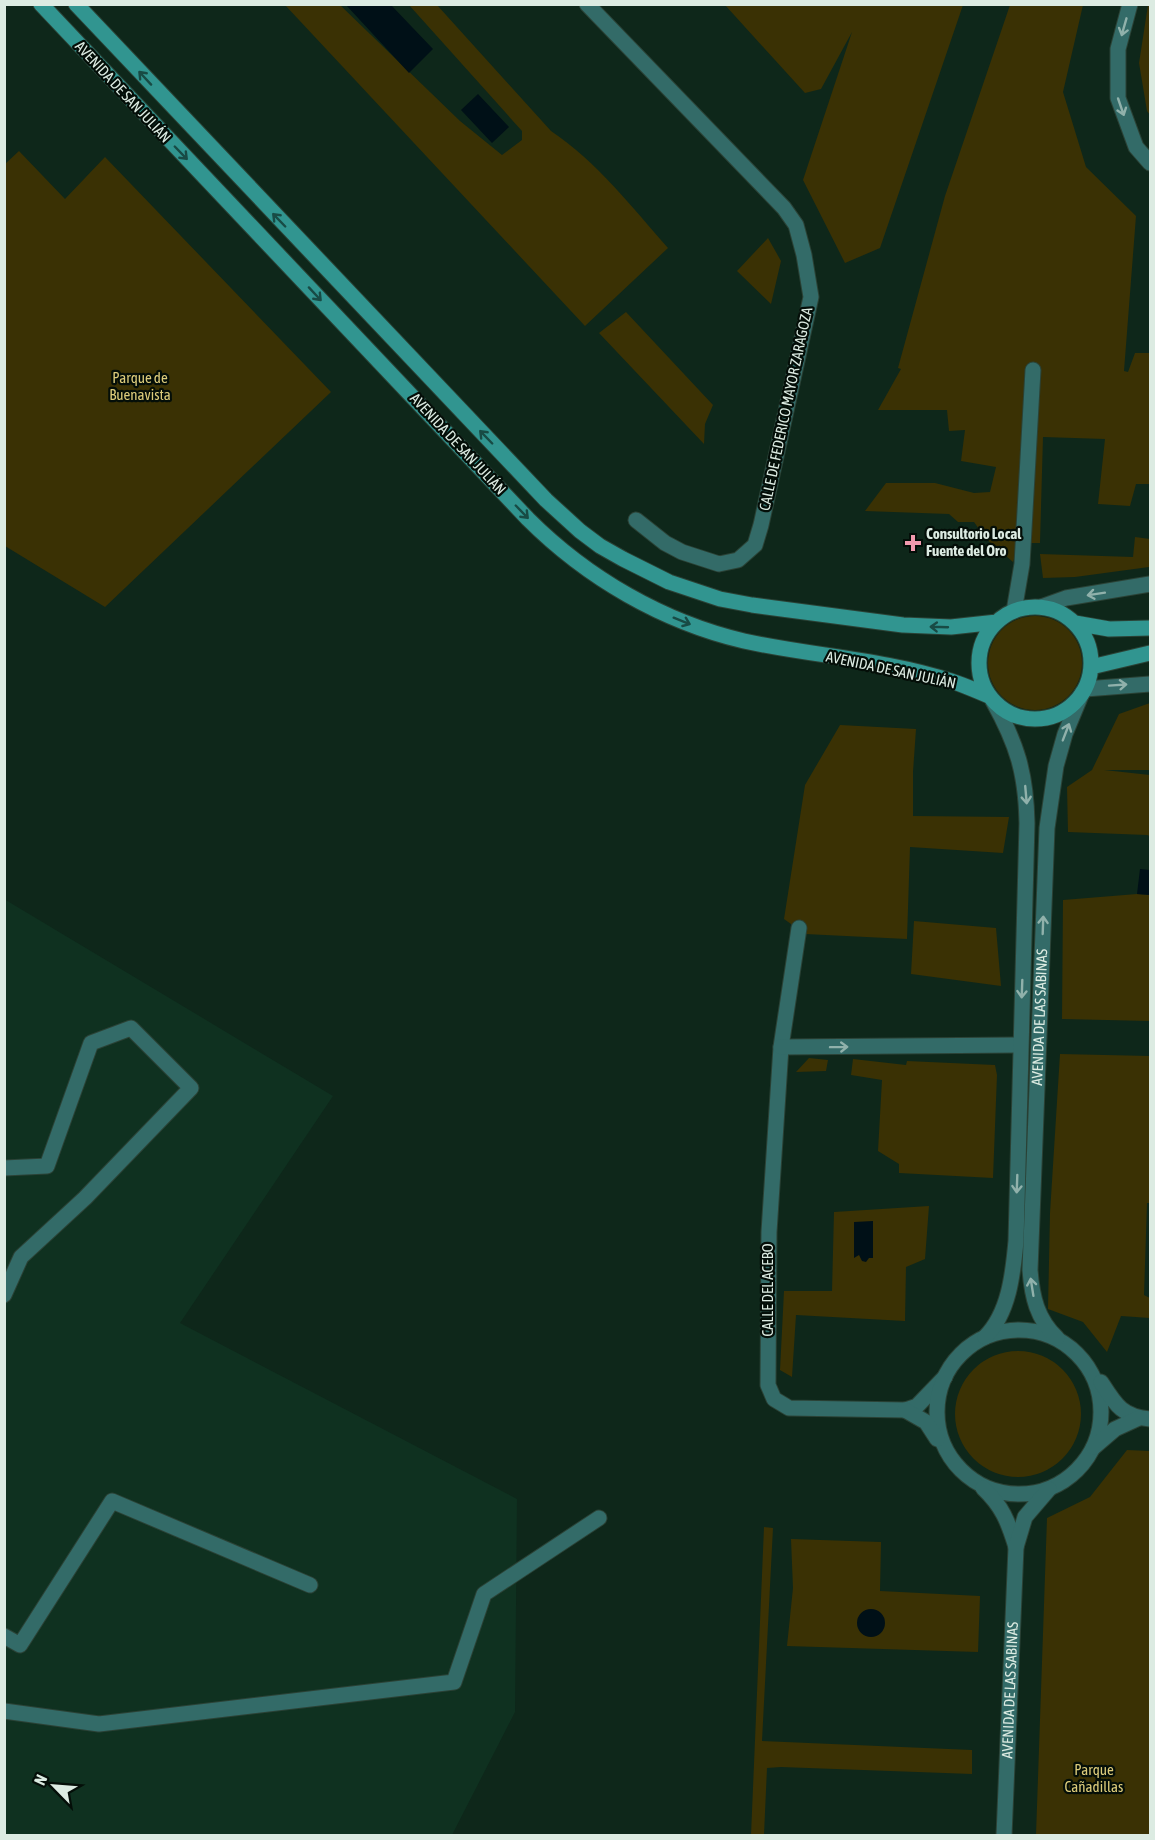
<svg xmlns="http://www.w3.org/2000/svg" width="1155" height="1840" viewBox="0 0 1155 1840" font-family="'Asap Condensed',sans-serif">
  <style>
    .built { fill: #0f3120 }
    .green { fill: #3a3104 }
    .water { fill: #001017 }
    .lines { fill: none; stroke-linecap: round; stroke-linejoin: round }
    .street-casing { stroke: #2b4236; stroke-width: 17 }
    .secondary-casing { stroke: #2b4236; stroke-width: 17 }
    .street { stroke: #336b68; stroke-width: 15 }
    .secondary { stroke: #319590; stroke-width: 15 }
    .oneway { stroke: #90b1ab }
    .oneway2 { stroke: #184b45 }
    .poi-dot { fill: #f29aae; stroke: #040e08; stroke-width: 2 }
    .labels { text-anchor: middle; stroke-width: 4.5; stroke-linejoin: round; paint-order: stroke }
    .street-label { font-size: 15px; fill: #dcebe2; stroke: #040e08 }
    .park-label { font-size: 15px; fill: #ddcc7b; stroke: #040e08 }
    .poi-label { font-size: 15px; font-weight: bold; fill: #dcebe2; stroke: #040e08; text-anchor: start }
  </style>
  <rect width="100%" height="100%" fill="#0e271a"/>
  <path class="built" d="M4 899 333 1096 180 1323 517 1499 515 1712 452 1835H5Z"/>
  <path class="green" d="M285 5H340L460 121 502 155 522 140V131L409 5H437L551 131C597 162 632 207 668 248L585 326Z
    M725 5H963L880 248 845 263 803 180 852 32 821 89 805 93Z
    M1010 5H1083L1063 92 1086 167 1136 216 1124 371 1128 372 1135 353H1150V484H1136L1130 506 1098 504 1105 439 1043 437 1040 543H1019L1013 562 986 539 974 522H958L949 514 865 511 886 483H935L974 493 990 492 996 467 961 461 965 430 949 431 947 410H878L901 369 898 368 945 196Z
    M1148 5H1150V115L1147 111 1139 63Z
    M19 151 65 199 105 157 331 392 105 607 5 546 4 165Z
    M768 238 781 261 771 304 737 271Z
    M626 312 713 405 705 424 704 444 599 333Z
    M1135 537 1150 539 1149 567 1075 577 1043 578 1040 554 1133 557Z
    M988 663a47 47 0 1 1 94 0a47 47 0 1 1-94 0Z
    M1150 703V770H1104L1150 775V836L1147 835 1068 832 1067 787 1092 770 1119 714Z
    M840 725 916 729 913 772V816L1009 817 1003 853 910 847 907 939 805 934 784 919 805 785Z
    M1137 894 1150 895V1021L1062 1019 1063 900Z
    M914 921 996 928 1001 986 911 974Z
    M1060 1054 1150 1056V1203H1147L1144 1295 1150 1298V1318L1121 1316 1107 1352 1083 1322 1048 1309 1050 1213Z
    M809 1058 828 1060 826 1071 796 1072Z
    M853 1059 906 1065 907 1061 995 1065 997 1075 993 1178 899 1173V1164L878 1151 882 1080 851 1075Z
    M929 1206 925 1259 906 1267 905 1321 796 1315 792 1377 780 1370 784 1291H832L834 1212Z
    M955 1414a63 63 0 1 1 126 0a63 63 0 1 1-126 0Z
    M1127 1450 1150 1451V1835H1036L1047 1518 1090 1497Z
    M764 1527 773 1528 762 1741 972 1750V1774L781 1767 767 1768 764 1835H751Z
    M791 1539 881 1542 880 1591 980 1596 978 1652 787 1646 793 1588Z"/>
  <path class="water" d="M346 5H391L433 49 409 73Z
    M478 94 509 127 492 143 461 110Z
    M1140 869 1150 870V895L1137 894Z
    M873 1221V1258H869L866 1262 862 1261 859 1255 854 1258V1222Z
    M857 1623a14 14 0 1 1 28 0a14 14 0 1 1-28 0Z"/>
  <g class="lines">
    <g class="street-casing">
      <g id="street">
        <path d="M587 4 784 208 796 225 804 255 811 297 761 525 755 545 738 560 719 564 682 552 665 543 636 520"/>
        <path d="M1130 4 1118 49V98L1136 147 1150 163"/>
        <path d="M1041 607 1066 598 1150 584"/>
        <path d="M1014 611 1022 564 1033 370"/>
        <path d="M1085 689 1150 684"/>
        <path d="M799 928 781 1047 769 1232 768 1385 774 1399 789 1408 905 1410 917 1406 945 1377"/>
        <path d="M781 1047 1020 1045"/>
        <path d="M4 1168 47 1166 91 1043 131 1028 191 1088 85 1198 21 1257 4 1295"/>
        <circle cx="1019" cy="1412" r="82"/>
        <path d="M985 1337C1009 1313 1013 1274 1016 1241L1027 823C1026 773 1017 744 993 701"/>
        <path id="s1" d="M1057 1338C1037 1319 1032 1297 1030 1270L1047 828 1056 766 1065 734 1082 693"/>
        <path d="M1101 1382C1115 1404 1122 1417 1150 1419"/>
        <path d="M905 1410 926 1422 937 1439"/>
        <path d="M1094 1447 1115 1429 1139 1418"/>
        <path d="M983 1488C1002 1506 1008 1521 1016 1547"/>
        <path d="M4 1636 20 1645 112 1501 310 1585"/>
        <path d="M4 1711 99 1724 454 1682 484 1594 599 1518"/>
        <path id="s2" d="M1004 1836 1016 1547 1025 1517 1049 1489"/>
      </g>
    </g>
    <g class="secondary-casing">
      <path id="secondary" d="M41 4 528 519C587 578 663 622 744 641 812 656 884 659 951 681 964 685 977 691 989 696
        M76 4 546 500 580 531 600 546 623 559 669 582 720 599 752 605 903 625 951 627 997 622
        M979 663a56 56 0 1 1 112 0a56 56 0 1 1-112 0Z
        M1075 623 1109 629 1150 628
        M1091 667 1150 653"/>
    </g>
    <use href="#street" class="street"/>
    <use href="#secondary" class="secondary"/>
  </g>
  <defs><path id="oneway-shaft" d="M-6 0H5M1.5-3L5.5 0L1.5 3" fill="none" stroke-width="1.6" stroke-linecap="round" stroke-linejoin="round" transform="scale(1.5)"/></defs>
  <g class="oneway">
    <use href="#oneway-shaft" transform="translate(1124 27) rotate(106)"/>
    <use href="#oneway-shaft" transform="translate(1121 107) rotate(71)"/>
    <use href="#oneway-shaft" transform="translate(1096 594) rotate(171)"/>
    <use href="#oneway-shaft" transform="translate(1118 685) rotate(-4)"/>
    <use href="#oneway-shaft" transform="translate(1066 732) rotate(-69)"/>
    <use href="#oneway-shaft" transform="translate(1026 795) rotate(85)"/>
    <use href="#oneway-shaft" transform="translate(1043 925) rotate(-88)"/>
    <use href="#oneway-shaft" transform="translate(1022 989) rotate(92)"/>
    <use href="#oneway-shaft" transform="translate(839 1047) rotate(-1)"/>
    <use href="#oneway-shaft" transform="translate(1017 1184) rotate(92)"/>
    <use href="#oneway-shaft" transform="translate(1032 1287) rotate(-99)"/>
  </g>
  <g class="oneway2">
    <use href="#oneway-shaft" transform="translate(145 78) rotate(-133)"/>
    <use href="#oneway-shaft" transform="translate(181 153) rotate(46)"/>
    <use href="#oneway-shaft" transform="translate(279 220) rotate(-134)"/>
    <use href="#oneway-shaft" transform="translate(315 294) rotate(47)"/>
    <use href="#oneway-shaft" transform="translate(486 437) rotate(-134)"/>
    <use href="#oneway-shaft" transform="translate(522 512) rotate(46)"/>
    <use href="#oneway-shaft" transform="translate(682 621) rotate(22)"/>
    <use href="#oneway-shaft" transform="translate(939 627) rotate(-178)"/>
  </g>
  <path class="poi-dot" d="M910 534h6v6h6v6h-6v6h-6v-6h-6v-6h6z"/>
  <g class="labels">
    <g class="street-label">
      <text transform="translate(123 92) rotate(47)" y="5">AVENIDA DE SAN JULIÁN</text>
      <text transform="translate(786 409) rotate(-78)" y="5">CALLE DE FEDERICO MAYOR ZARAGOZA</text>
      <text transform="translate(458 444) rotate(47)" y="5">AVENIDA DE SAN JULIÁN</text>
      <text transform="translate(891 670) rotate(12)" y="5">AVENIDA DE SAN JULIÁN</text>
      <text dy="5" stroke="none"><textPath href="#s1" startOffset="328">AVENIDA DE LAS SABINAS</textPath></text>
      <text transform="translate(768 1290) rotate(-90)" y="5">CALLE DEL ACEBO</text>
      <text dy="5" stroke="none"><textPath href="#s2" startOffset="146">AVENIDA DE LAS SABINAS</textPath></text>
    </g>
    <g class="park-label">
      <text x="140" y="383">Parque de<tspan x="140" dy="17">Buenavista</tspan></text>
      <text x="1094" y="1775">Parque<tspan x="1094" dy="17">Cañadillas</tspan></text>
    </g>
    <g class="poi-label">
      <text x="926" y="539">Consultorio Local<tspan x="926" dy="17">Fuente del Oro</tspan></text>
    </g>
  </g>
  <rect width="1155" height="1840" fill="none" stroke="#dcebe2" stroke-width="12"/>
  <g transform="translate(54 1786) rotate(295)" stroke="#040e08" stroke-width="4.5" paint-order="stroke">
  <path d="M0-4.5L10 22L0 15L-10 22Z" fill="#dcebe2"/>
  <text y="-9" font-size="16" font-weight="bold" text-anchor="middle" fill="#dcebe2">N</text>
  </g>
</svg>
